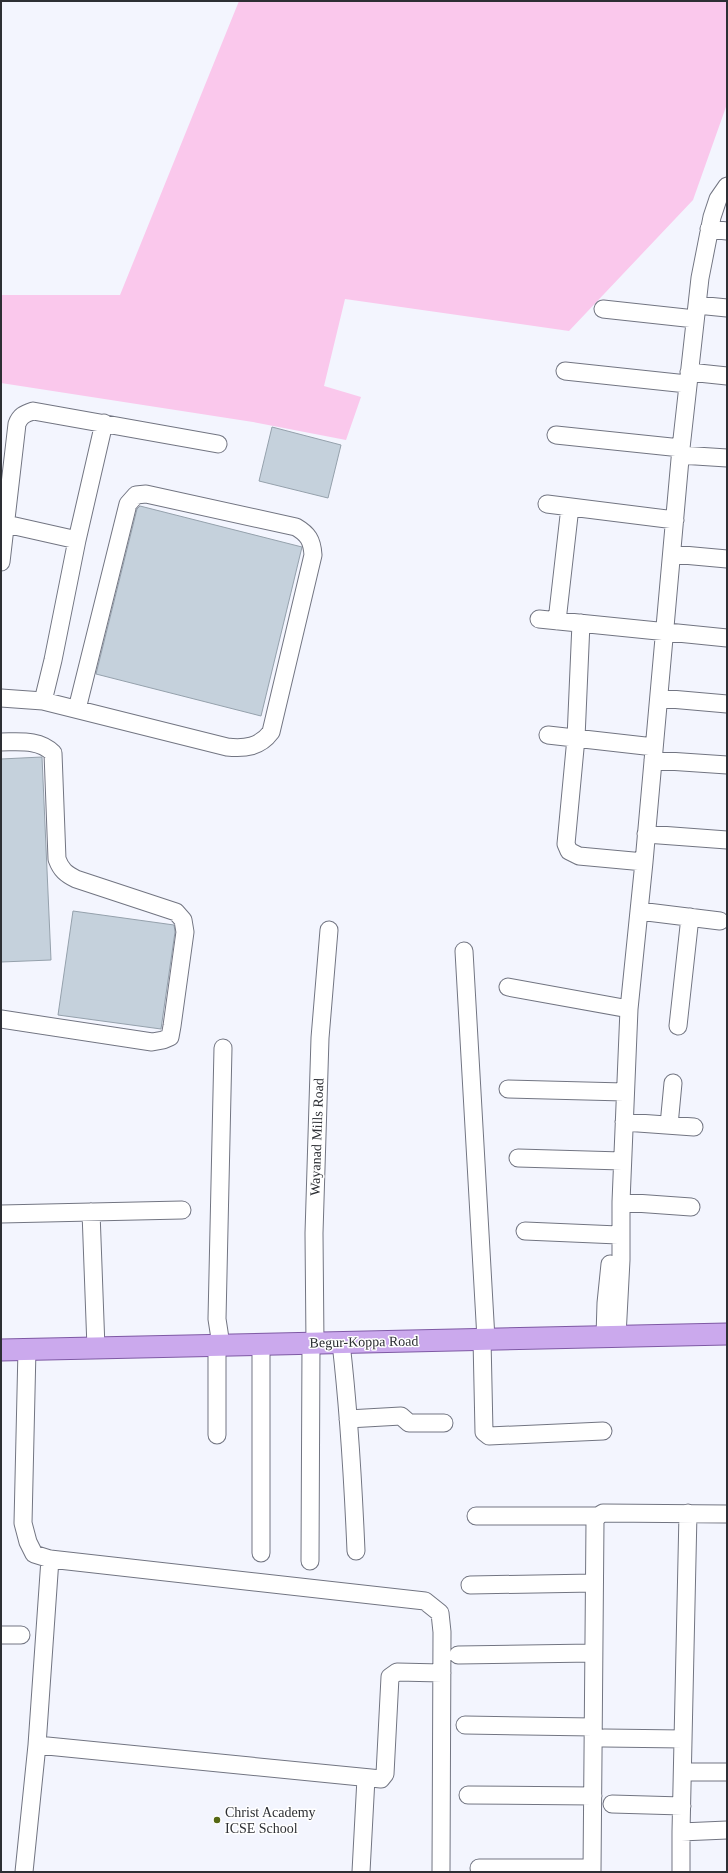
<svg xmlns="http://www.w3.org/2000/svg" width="728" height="1873" viewBox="0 0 728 1873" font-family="Georgia,serif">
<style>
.green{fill:#fac8ec}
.building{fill:#c5d1dc;stroke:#95a1ac}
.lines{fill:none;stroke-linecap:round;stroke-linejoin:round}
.minor-casing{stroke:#727582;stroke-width:19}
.major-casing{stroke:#7e59a4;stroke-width:23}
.minor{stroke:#fff;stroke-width:17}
.major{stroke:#cba9ed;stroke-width:21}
.poi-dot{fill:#556814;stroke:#fff;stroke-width:1.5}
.labels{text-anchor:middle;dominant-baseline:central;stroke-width:3;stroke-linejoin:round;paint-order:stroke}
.street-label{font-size:14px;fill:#2d2f34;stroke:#fff}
.poi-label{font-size:14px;fill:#2d2f34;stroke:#fff;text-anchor:start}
</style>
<rect width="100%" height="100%" fill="#f3f5fe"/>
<path class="green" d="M239,1H727V104L693,200L569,331L345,299L324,386L361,397L346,440L253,422L1,383V295H120Z"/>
<path class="building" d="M272,427L341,445L328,498L259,481Z
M140,506L302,547L261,716L96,674L137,509Z
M42,757L51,960L1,962V759Z
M73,911L174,925L175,932L161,1029L58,1015Z"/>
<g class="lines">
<defs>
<path id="minor" d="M709,229L727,231
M697,305L727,308
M603,309L695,319
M565,371L687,384
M689,372L727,376
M556,435L681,448
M680,455L727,458
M547,504L675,520
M77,540L104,423
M672,554L727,559
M1,562L17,424C20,416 24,414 33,411L218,444
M539,619L727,638
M557,621L570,507
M581,623L576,738L566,844L569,851L579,856L644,862
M1,698L43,701L53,660L77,540L6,524
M659,698L727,704
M43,701L227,747C245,749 260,747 271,732L313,555C312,540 308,534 296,527L146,494L136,495L128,504L77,709
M548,735L654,747
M1,742C19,742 39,739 53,753L57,859C61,870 66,874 76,879L176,912L183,920L185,932L172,1026L170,1037L163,1040L152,1042L1,1019
M653,760L727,765
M646,834L727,840
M639,911L720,921
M464,951L486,1339
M508,987L629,1009
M678,1026L690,917
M508,1089L624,1092
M624,1122L694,1127
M669,1125L673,1083
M518,1158L622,1161
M621,1202L691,1207
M91,1212L96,1348
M1,1214L182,1210
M525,1231L618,1235
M605,1336L606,1303L610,1264
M617,1336L621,1260V1202L629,1009L644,862L681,448L700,278L712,217L718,199L727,186
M482,1339L484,1432L489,1436L603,1431
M341,1343C349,1412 353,1481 356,1551
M315,1344L314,1233L320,1038L329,930
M221,1345L217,1319L223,1048
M261,1345V1553
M27,1349L23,1523L28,1542L34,1554L50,1559L425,1601L440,1613L442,1632L441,1872
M348,1419L401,1416L409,1423H444
M217,1435V1345
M688,1513L681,1832L727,1830
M476,1516H598
M50,1559L37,1745L381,1779L385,1774L390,1677L397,1672L442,1673
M310,1561L311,1344
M470,1585L594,1583
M1,1635H21
M458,1655L593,1653
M465,1725L593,1727
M604,1738L683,1739
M683,1772H727
M468,1795L593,1796
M612,1804L682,1806
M479,1868H592
M24,1872L37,1745
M361,1872L366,1778
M592,1872L595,1521L598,1516L603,1513L727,1514
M681,1872V1832"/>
<path id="major" d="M1,1350L727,1334"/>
</defs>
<use href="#minor" class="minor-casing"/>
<use href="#major" class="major-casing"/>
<use href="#minor" class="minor"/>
<use href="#major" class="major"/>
</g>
<circle class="poi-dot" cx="217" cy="1820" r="4"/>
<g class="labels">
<g class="street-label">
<text transform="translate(317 1137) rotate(-88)">Wayanad Mills Road</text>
<text transform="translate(364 1342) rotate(-1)">Begur-Koppa Road</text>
</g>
<g class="poi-label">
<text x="225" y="1812">Christ Academy<tspan x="225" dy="16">ICSE School</tspan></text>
</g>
</g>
<rect width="728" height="1873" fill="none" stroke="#2d2f34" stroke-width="4"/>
</svg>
